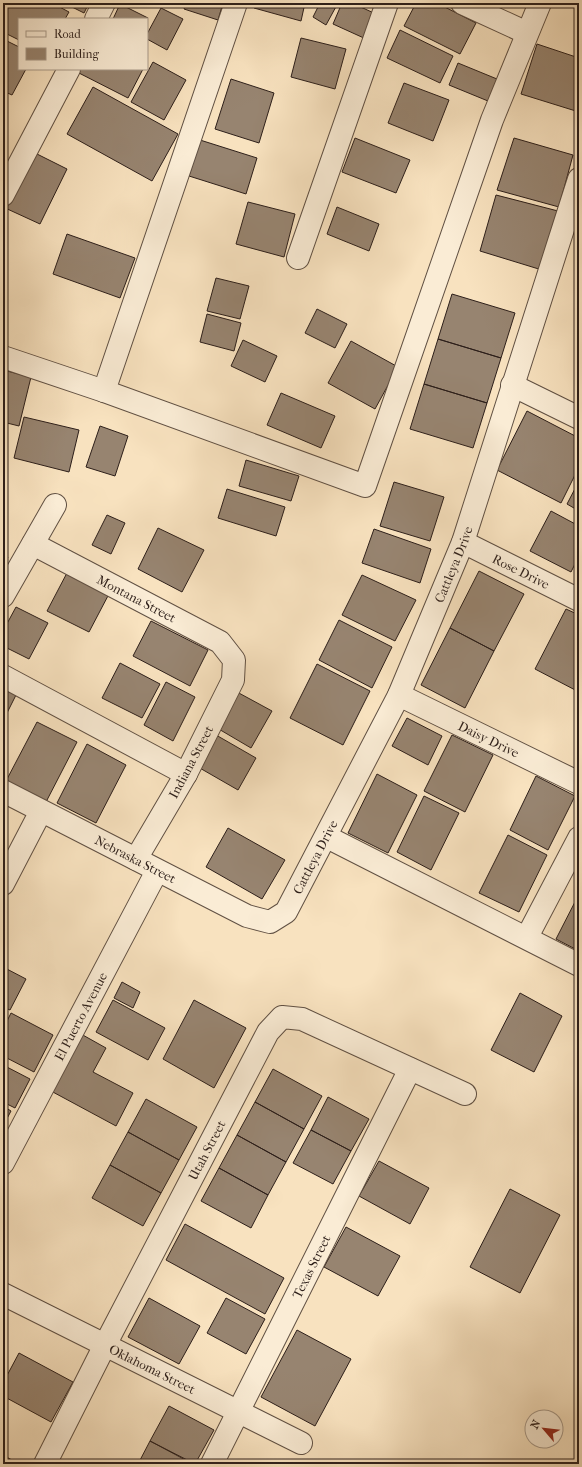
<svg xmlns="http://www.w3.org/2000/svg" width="582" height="1467" viewBox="0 0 582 1467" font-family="'IM FELL French Canon',serif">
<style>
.building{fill:#978470;stroke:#2d1f1a}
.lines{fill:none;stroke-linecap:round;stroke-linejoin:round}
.minor-casing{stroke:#605043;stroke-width:24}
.minor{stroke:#faecd5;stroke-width:22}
.labels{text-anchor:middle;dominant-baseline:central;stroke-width:4;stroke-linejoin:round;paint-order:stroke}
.street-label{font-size:13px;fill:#2d1f1a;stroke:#faecd5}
</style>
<rect width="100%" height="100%" fill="#f8e2bf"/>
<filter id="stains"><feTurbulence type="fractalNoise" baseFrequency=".005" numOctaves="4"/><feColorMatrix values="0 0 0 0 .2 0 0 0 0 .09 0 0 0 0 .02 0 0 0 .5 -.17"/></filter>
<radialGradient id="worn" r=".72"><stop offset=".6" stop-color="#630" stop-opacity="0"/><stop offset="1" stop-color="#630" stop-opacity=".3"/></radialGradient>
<path class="building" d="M10,3H52L69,12L65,19H19V40L3,32V17Z
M64,3H89L84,13Z
M186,3H223L218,20L184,9Z
M256,3H305L301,21L254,8Z
M320,3H338L326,25L313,17Z
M342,3H352L376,14L366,39L333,24Z
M416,3H437L476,23L460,54L404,26Z
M120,4L148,18L147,19H113Z
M161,8L183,19L167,50L147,39V34Z
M400,30L453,56L440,83L387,58Z
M301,38L346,49L335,89L291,77Z
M3,39L19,47V69H26L12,95L3,91Z
M537,44L579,58V112L521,94Z
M153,62L186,80L164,120L131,102Z
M458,63L497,79L488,101L449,85Z
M76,69H143L128,98L75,71Z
M231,79L274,93L259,143L215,129Z
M404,83L449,100L433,141L388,123Z
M93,87L178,134L152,181L67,134Z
M355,138L410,160L396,193L342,172Z
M514,138L573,155L559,207L497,190Z
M200,140L257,158L246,194L189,176Z
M31,151L67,169L40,224L3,207Z
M496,195L558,211L542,270L480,251Z
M248,202L295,214L284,257L236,244Z
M337,207L379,224L369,251L327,234Z
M67,234L135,258L120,298L53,274Z
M216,278L249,286L240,319L207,311Z
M452,294L515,313L501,358L438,339Z
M317,309L347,324L335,348L305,333Z
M207,314L241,323L234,351L200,342Z
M438,339L501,358L487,403L424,384Z
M243,340L277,356L265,382L231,366Z
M351,341L398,367L375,409L328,383Z
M3,370L31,377L19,426L3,422Z
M424,384L487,403L473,448L410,429Z
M281,393L335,416L321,448L267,425Z
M527,411L579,438V467L561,503L497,470Z
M24,417L79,430L69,472L14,458Z
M100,426L128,436L115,476L86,467Z
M246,460L299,476L291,501L239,486Z
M579,481V511L567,504Z
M394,482L444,497L430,541L380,526Z
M227,489L285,507L276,536L218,518Z
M551,511L579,526V556L571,572L530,551Z
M107,515L125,523L111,554L92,545Z
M158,528L204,550L182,592L138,569Z
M374,529L431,549L420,583L362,563Z
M3,554L8,557L3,565Z
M68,571L110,592L89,632L47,611Z
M479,571L524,594L494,651L450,628Z
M362,575L416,600L395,641L342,615Z
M16,607L48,623L29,659L3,646V631Z
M566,609L579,615V692L535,669Z
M339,620L392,647L372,688L319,660Z
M151,621L208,650L190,686L133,656Z
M450,628L494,651L465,708L421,685Z
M120,663L160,684L142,718L102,698Z
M317,664L370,691L343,745L290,718Z
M166,682L195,697L173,741L144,725Z
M3,688L16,695L3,721Z
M237,692L272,711L251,748L217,728Z
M407,718L442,736L428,765L392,746Z
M37,722L77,742L46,802L6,781Z
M216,735L256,758L238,790L198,767Z
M452,735L493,755L465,812L424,791Z
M87,744L126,765L96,823L57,803Z
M377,774L417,795L388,853L348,833Z
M536,776L575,796L548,850L510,830Z
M424,796L459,813L431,870L397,852Z
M228,828L285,860L262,899L206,867Z
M508,835L547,855L519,912L479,893Z
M578,896L579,897V951L556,939Z
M3,967L26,979L10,1010L3,1007Z
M122,982L140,992L133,1008L114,998Z
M520,993L562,1016L534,1072L491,1050Z
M113,1000L165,1028L148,1060L96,1032Z
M194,1000L246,1028L214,1088L163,1059Z
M11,1013L53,1035L34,1072L3,1056V1029Z
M81,1034L106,1048L93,1072L133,1093L116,1126L51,1091Z
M3,1065L30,1079L15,1108L3,1102Z
M273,1069L322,1096L304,1129L255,1102Z
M328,1097L369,1119L351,1151L311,1130Z
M146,1099L197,1127L179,1160L128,1132Z
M255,1102L304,1129L286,1162L237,1135Z
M3,1106L11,1111L3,1126Z
M311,1130L351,1151L333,1184L293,1163Z
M128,1132L179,1160L161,1193L110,1165Z
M237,1135L286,1162L268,1195L219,1168Z
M379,1161L429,1188L410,1224L359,1196Z
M110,1165L161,1193L143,1226L92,1198Z
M219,1168L268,1195L251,1228L201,1201Z
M510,1189L560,1215L520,1293L470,1267Z
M185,1224L284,1278L265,1314L166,1260Z
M346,1227L400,1256L378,1296L324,1267Z
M149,1298L200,1326L179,1364L128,1337Z
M226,1298L265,1319L246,1354L207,1333Z
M297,1330L351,1359L315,1426L261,1397Z
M19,1353L73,1382L51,1422L3,1396V1383Z
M169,1406L214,1430L195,1464L150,1441Z
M150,1441L193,1464H138Z
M3,1455L19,1464H3Z"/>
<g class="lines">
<defs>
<g id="minor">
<path d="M462,3L527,33"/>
<path d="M96,19L104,3"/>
<path d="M3,195L69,69"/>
<path d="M298,258L387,3"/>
<path d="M3,357L104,391L365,486L492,120L540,3"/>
<path d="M512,385L579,418"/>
<path d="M104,391L236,3"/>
<path id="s1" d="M463,542L579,600"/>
<path id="s2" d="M33,544L220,642L234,660L233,680L186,774L136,859"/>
<path d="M3,596L55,505"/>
<path d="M3,676L186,774"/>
<path id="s3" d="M399,695L579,783"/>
<path id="s4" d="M3,791L247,916L270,922L286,912L399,695L463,542L579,179"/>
<path d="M327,837L579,965"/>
<path d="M3,884L41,811"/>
<path d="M527,937L579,838"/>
<path id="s5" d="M3,1163L157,871"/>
<path id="s6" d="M3,1294L301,1443"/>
<path id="s7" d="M45,1464L105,1345L268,1032L282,1017L302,1019L465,1094"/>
<path id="s8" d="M212,1464L410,1069"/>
</g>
</defs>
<use href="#minor" class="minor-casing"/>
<use href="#minor" class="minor"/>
</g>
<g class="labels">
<g class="street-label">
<text stroke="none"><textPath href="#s4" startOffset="703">Cattleya Drive</textPath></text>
<text stroke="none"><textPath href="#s1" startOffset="65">Rose Drive</textPath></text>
<text stroke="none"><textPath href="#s2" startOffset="117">Montana Street</textPath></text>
<text stroke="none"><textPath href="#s3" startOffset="100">Daisy Drive</textPath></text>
<text transform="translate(191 762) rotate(-62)">Indiana Street</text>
<text stroke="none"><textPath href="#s4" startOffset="379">Cattleya Drive</textPath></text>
<text stroke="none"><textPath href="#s4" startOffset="149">Nebraska Street</textPath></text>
<text stroke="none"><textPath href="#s5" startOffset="166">El Puerto Avenue</textPath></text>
<text stroke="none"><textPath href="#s7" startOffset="353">Utah Street</textPath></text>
<text stroke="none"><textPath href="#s8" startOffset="221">Texas Street</textPath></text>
<text stroke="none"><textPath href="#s6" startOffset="167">Oklahoma Street</textPath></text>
</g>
</g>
<rect width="582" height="1467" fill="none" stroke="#f8e2bf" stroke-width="16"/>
<rect x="4" y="4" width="574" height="1459" fill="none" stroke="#2d1f1a" stroke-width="2"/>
<rect x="8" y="8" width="566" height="1451" fill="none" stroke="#2d1f1a"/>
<rect x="18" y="18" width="130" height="52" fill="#faecd5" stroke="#a89a8a"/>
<rect x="26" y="31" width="20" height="6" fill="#faecd5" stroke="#a89a8a"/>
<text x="54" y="38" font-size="12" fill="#2d1f1a">Road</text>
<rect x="26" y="48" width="20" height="12" fill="#978470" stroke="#a89a8a"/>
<text x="54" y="58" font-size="12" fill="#2d1f1a">Building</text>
<g transform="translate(544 1429) rotate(298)"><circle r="19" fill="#faecd5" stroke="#a89a8a"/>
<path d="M0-3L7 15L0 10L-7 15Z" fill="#8f2418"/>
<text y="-6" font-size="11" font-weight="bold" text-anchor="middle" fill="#2d1f1a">N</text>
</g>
<rect width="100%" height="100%" filter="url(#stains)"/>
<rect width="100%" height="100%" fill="url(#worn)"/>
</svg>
